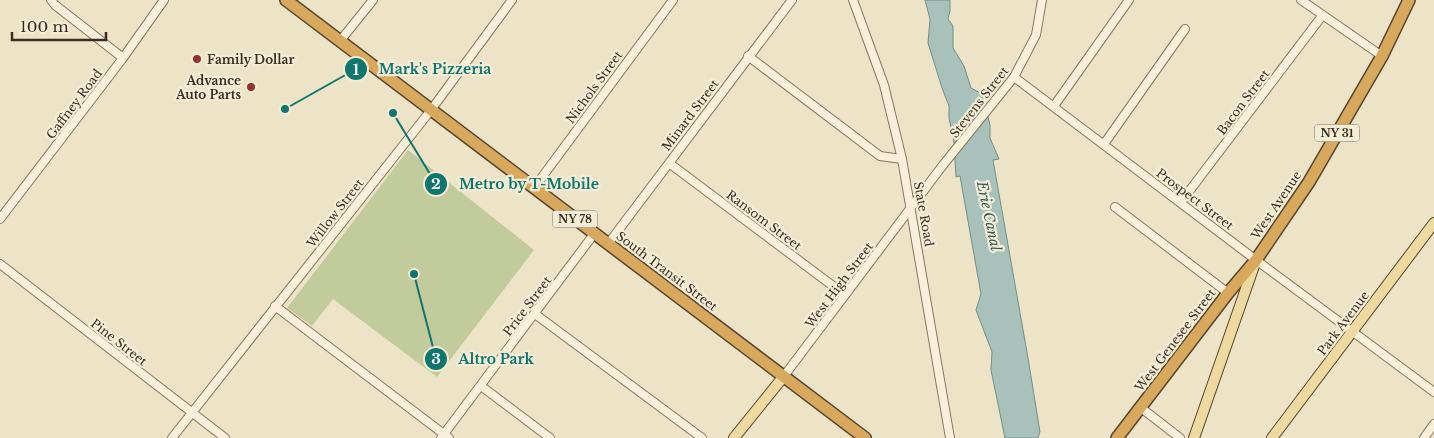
<svg xmlns="http://www.w3.org/2000/svg" width="1434" height="438" viewBox="0 0 1434 438" font-family="'Libre Baskerville',serif">
<style>
.green{fill:#c2cb9b}
.water{fill:#a8c1bb;stroke:#6f8f89}
.lines{fill:none;stroke-linecap:round;stroke-linejoin:round}
.minor-casing{stroke:#88765d;stroke-width:10}
.major-casing{stroke:#564431;stroke-width:12}
.highway-casing{stroke:#564431;stroke-width:14}
.minor{stroke:#f8f0da;stroke-width:8}
.major{stroke:#eedaa1;stroke-width:10}
.highway{stroke:#d8a85c;stroke-width:11}
.poi-dot{fill:#94342f;stroke:#f4edd6;stroke-width:2}
.labels{text-anchor:middle;dominant-baseline:central;stroke-width:4.5;stroke-linejoin:round;paint-order:stroke}
.shield{fill:#f4edd6;stroke:#716757;stroke-width:1}
.shield-label{font-size:11px;font-weight:bold;fill:#392d20}
.poi-label{font-size:12px;font-weight:bold;fill:#392d20;stroke:#f4edd6;text-anchor:start}
.street-label{font-size:12px;fill:#392d20;stroke:#f4edd6}
.water-label{font-size:14px;font-style:italic;fill:#305857;stroke:#f4edd6}
.leader{fill:none;stroke:#0f766e;stroke-width:2}
.callout-dot{fill:#0f766e;stroke:#f4edd6;stroke-width:2}
.mark-label{font-size:15px;text-anchor:middle;font-weight:bold;fill:#fff}
.callout-label{font-size:14px;text-anchor:middle;font-weight:bold;fill:#0f766e;stroke:#f4edd6;stroke-width:4.5;stroke-linejoin:round;paint-order:stroke}
</style>
<rect width="100%" height="100%" fill="#ede4c7"/>
<path class="green" d="M408,150L534,250L437,377L333,299L312,326L287,308Z"/>
<path class="water" d="M925,0H950V11L948,19L953,26V48L964,66L971,88L982,94L990,125V138L999,159L993,160L1028,358L1040,432L1038,438H1005L991,370L992,352L976,310L981,294L960,176L956,177L954,142L949,118V106L942,88L928,43L930,19Z"/>
<g class="lines">
<defs>
<path id="minor" d="M51,0L55,5L123,58
M853,0L884,85L902,159L950,438
M1301,0L1382,56
M340,41L373,0
M748,56L880,156L902,159
M1014,77L1256,260L1434,392
M1054,106L1129,0
M1104,144L1185,29
M669,163L845,295
M534,188L673,0
M1181,202L1322,16
M1115,207L1228,293
M0,219L123,58L164,0
M608,244L792,0
M0,264L225,438
M275,306L449,438
M535,314L702,438
M784,376L943,165L1014,77L1036,35L1042,0
M481,386L550,438
M1140,407L1180,438
M172,438L431,110L512,0
M441,438L594,234
M1424,438L1434,424"/>
<path id="major" d="M734,438L784,376
M1194,438L1255,263
M1272,438L1434,223"/>
<path id="highway" d="M286,0L865,438
M1117,438L1228,293L1256,260L1309,182L1382,56L1409,0"/>
</defs>
<use href="#minor" class="minor-casing"/>
<use href="#major" class="major-casing"/>
<use href="#highway" class="highway-casing"/>
<use href="#minor" class="minor"/>
<use href="#major" class="major"/>
<use href="#highway" class="highway"/>
</g>
<g class="poi-dot">
<circle cx="197" cy="59" r="5"/>
<circle cx="251" cy="87" r="5"/>
</g>
<g class="labels">
<g class="shield">
<rect x="1314.5" y="124.5" width="45" height="17" rx="4"/>
<rect x="552.5" y="210.5" width="45" height="17" rx="4"/>
</g>
<g class="shield-label">
<text x="1337" y="133">NY 31</text>
<text x="575" y="219">NY 78</text>
</g>
<g class="poi-label">
<text x="207" y="59">Family Dollar</text>
<text x="241" y="80" text-anchor="end">Advance<tspan x="241" dy="14">Auto Parts</tspan></text>
</g>
<g class="street-label">
<text transform="translate(594 87) rotate(-54)">Nichols Street</text>
<text transform="translate(979 102) rotate(-52)">Stevens Street</text>
<text transform="translate(1243 102) rotate(-53)">Bacon Street</text>
<text transform="translate(74 104) rotate(-53)">Gaffney Road</text>
<text transform="translate(690 115) rotate(-53)">Minard Street</text>
<text transform="translate(1195 199) rotate(37)">Prospect Street</text>
<text transform="translate(1276 205) rotate(-56)">West Avenue</text>
<text transform="translate(335 213) rotate(-52)">Willow Street</text>
<text transform="translate(924 214) rotate(80)">State Road</text>
<text transform="translate(764 220) rotate(37)">Ransom Street</text>
<text transform="translate(667 271) rotate(37)">South Transit Street</text>
<text transform="translate(839 285) rotate(-53)">West High Street</text>
<text transform="translate(527 306) rotate(-53)">Price Street</text>
<text transform="translate(1343 323) rotate(-53)">Park Avenue</text>
<text transform="translate(1175 340) rotate(-53)">West Genesee Street</text>
<text transform="translate(119 342) rotate(38)">Pine Street</text>
</g>
<g class="water-label">
<text transform="translate(989 216) rotate(78)">Erie Canal</text>
</g>
</g>
<path class="leader" d="M285 109L356 69M393 113L436 184M414 274L436 359"/>
<g class="callout-dot">
<circle cx="285" cy="109" r="5"/>
<circle cx="393" cy="113" r="5"/>
<circle cx="414" cy="274" r="5"/>
<circle cx="356" cy="69" r="12"/>
<circle cx="436" cy="184" r="12"/>
<circle cx="436" cy="359" r="12"/>
</g>
<g class="mark-label">
<text x="356" y="75">1</text>
<text x="436" y="189">2</text>
<text x="436" y="364">3</text>
</g>
<g class="callout-label">
<text x="435" y="74">Mark's Pizzeria</text>
<text x="529" y="189">Metro by T-Mobile</text>
<text x="496" y="364">Altro Park</text>
</g>
<path d="M12 32v8h94v-8" fill="none" stroke="#392d20" stroke-width="2.5"/>
<text x="20" y="32" font-size="15" fill="#392d20" stroke="#f4edd6" stroke-width="4" paint-order="stroke">100 m</text>
</svg>
